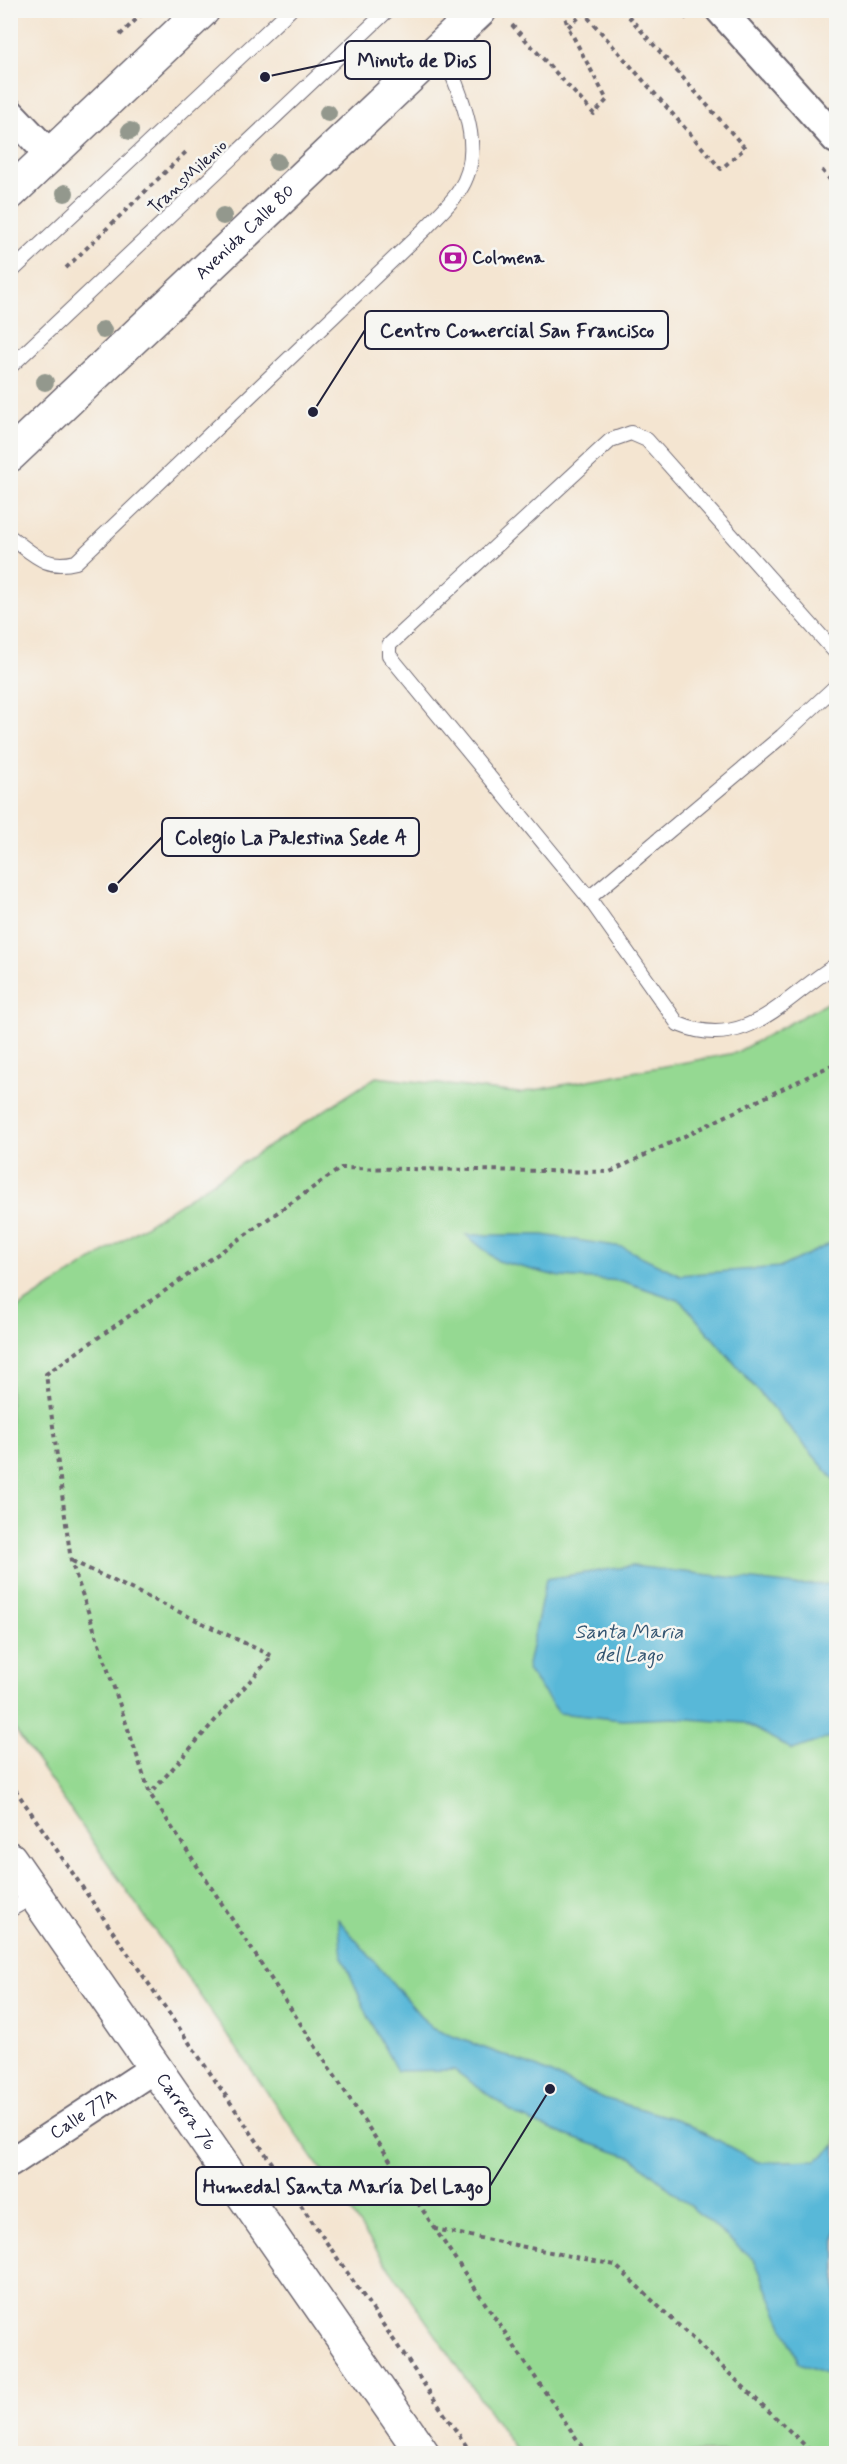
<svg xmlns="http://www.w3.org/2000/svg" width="847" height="2464" viewBox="0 0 847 2464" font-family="Mynerve,sans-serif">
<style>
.green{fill:#95d992;stroke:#5c7e66;stroke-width:1.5}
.water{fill:#59b8d8;stroke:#3e6d8a;stroke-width:1.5}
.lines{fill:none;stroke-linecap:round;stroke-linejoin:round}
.lane-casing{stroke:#6c6670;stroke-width:16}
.street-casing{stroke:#6c6670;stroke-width:32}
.secondary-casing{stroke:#6c6670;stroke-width:36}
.highway-casing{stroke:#6c6670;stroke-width:36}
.path{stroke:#6c6670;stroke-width:4;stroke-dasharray:4.5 4.5;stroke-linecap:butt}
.lane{stroke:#fff;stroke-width:14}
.street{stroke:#fff;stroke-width:28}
.secondary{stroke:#fff;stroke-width:33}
.highway{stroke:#fff;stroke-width:33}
.tree{fill:#93988d}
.labels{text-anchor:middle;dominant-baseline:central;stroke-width:5;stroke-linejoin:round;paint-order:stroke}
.street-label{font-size:18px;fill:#22223b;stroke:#f6f6f2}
.poi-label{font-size:18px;font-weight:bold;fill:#22223b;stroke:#f6f6f2;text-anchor:start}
.water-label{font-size:20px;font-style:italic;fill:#355672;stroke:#f6f6f2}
.leader{fill:none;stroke:#22223b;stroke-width:2}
.callout-dot{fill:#22223b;stroke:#f6f6f2;stroke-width:2}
.callout{fill:#f6f6f2;stroke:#22223b;stroke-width:2}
.callout-label{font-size:20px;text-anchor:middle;font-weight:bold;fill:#22223b}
</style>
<rect width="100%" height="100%" fill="#f6f6f2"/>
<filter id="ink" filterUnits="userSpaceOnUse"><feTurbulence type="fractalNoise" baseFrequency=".0167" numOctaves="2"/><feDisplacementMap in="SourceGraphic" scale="12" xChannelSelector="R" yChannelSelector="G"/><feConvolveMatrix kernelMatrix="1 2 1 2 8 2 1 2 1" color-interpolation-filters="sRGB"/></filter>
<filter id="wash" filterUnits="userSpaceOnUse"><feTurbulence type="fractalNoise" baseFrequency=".008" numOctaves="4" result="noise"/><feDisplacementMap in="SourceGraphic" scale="24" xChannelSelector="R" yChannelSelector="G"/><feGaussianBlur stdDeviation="1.35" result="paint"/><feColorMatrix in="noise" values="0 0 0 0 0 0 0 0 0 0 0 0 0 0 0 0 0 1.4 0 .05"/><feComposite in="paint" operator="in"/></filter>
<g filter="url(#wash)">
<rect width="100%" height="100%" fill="#f4e5d1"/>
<path class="green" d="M836,998V2453H518L11,1724L10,1313L376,1077L519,1093L735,1053Z"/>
<path class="water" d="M466,1235H543L622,1247L680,1275L781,1267L836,1241V1482L681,1301L622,1281L560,1277L498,1261Z
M632,1566L795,1585L836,1584V1739L833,1736L793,1750L745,1723L674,1718L622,1720L559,1713L527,1670L546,1579Z
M338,1919L431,2028L538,2068L603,2098L679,2120L758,2162L817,2160L836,2145V2377L799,2363L755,2261L633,2158L562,2134L518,2116L454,2070L397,2071L372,2025L342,1956Z"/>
</g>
<g filter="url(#ink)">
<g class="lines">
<defs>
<path id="lane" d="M10,273L290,10
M10,367L388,10
M10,537C34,554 45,570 76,562L425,229C436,217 450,205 459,191C489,147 457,91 442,47
M836,653L647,440L631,433L611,440L389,645V655L589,898L678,1024C747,1053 784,997 836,965
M589,898L782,736L836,686
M10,1910L36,1895"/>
<g id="street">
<path d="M720,10L836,139"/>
<path d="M10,113L50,155"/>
<path id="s1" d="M10,2163L156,2067"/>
</g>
<g id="secondary">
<path id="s2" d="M10,1859L423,2454"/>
</g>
<g id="highway">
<path d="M10,193L203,10"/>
<path id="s3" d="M10,455L480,10"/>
</g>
</defs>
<use href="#lane" class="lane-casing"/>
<use href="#street" class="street-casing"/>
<use href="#secondary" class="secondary-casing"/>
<use href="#highway" class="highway-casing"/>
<path class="path" d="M563,10L568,27L584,13L721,169L745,148L623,10
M679,10L687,19
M512,25L594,114L607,100L568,27
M120,35L146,10
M822,170L836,187
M66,268L186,152
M72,1561L272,1656L150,1794
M10,1782L472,2454
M435,2229L150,1794L71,1561L46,1374L341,1168L610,1172L836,1063
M587,2454L435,2229L615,2265L814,2454"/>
<use href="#lane" class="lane"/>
<use href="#street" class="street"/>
<use href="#secondary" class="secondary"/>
<use href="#highway" class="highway"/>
</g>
<g class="tree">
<circle cx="328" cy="113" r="9"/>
<circle cx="130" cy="131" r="9"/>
<circle cx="277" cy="162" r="9"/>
<circle cx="65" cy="193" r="9"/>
<circle cx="223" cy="216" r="9"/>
<circle cx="103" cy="330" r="9"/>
<circle cx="45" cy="382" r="9"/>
</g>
</g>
<defs>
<symbol id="bank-ring" viewBox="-11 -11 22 22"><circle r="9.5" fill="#f6f6f2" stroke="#b5179e" stroke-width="1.5"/><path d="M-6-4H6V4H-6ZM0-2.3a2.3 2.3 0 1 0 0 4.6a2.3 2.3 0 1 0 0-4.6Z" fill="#b5179e"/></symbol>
</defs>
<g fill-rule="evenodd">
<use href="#bank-ring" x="438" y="243" width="30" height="30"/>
</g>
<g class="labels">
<g class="street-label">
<text transform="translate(188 177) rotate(-43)">TransMilenio</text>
<text stroke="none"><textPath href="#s3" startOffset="324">Avenida Calle 80</textPath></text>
<text stroke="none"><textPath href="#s2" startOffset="308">Carrera 76</textPath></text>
<text stroke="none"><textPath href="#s1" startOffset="88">Calle 77A</textPath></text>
</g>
<g class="poi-label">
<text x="472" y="258">Colmena</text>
</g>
<g class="water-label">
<text x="629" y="1632">Santa Maria<tspan x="629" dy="23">del Lago</tspan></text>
</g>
</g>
<path class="leader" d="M265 77L345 60M313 412L365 330M113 888L162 837M550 2089L490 2186"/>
<g class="callout-dot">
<circle cx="265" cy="77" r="6"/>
<circle cx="313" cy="412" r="6"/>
<circle cx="113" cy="888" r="6"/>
<circle cx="550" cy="2089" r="6"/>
</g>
<g class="callout">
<rect x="345" y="41" width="145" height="38" rx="6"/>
<rect x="365" y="311" width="303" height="38" rx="6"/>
<rect x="162" y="818" width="257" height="38" rx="6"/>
<rect x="196" y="2167" width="294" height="38" rx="6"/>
</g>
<g class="callout-label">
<text x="417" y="67">Minuto de Dios</text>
<text x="517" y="337">Centro Comercial San Francisco</text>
<text x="291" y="844">Colegio La Palestina Sede A</text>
<text x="343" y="2193">Humedal Santa María Del Lago</text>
</g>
<rect width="847" height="2464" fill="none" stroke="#f6f6f2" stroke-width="36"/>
</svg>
